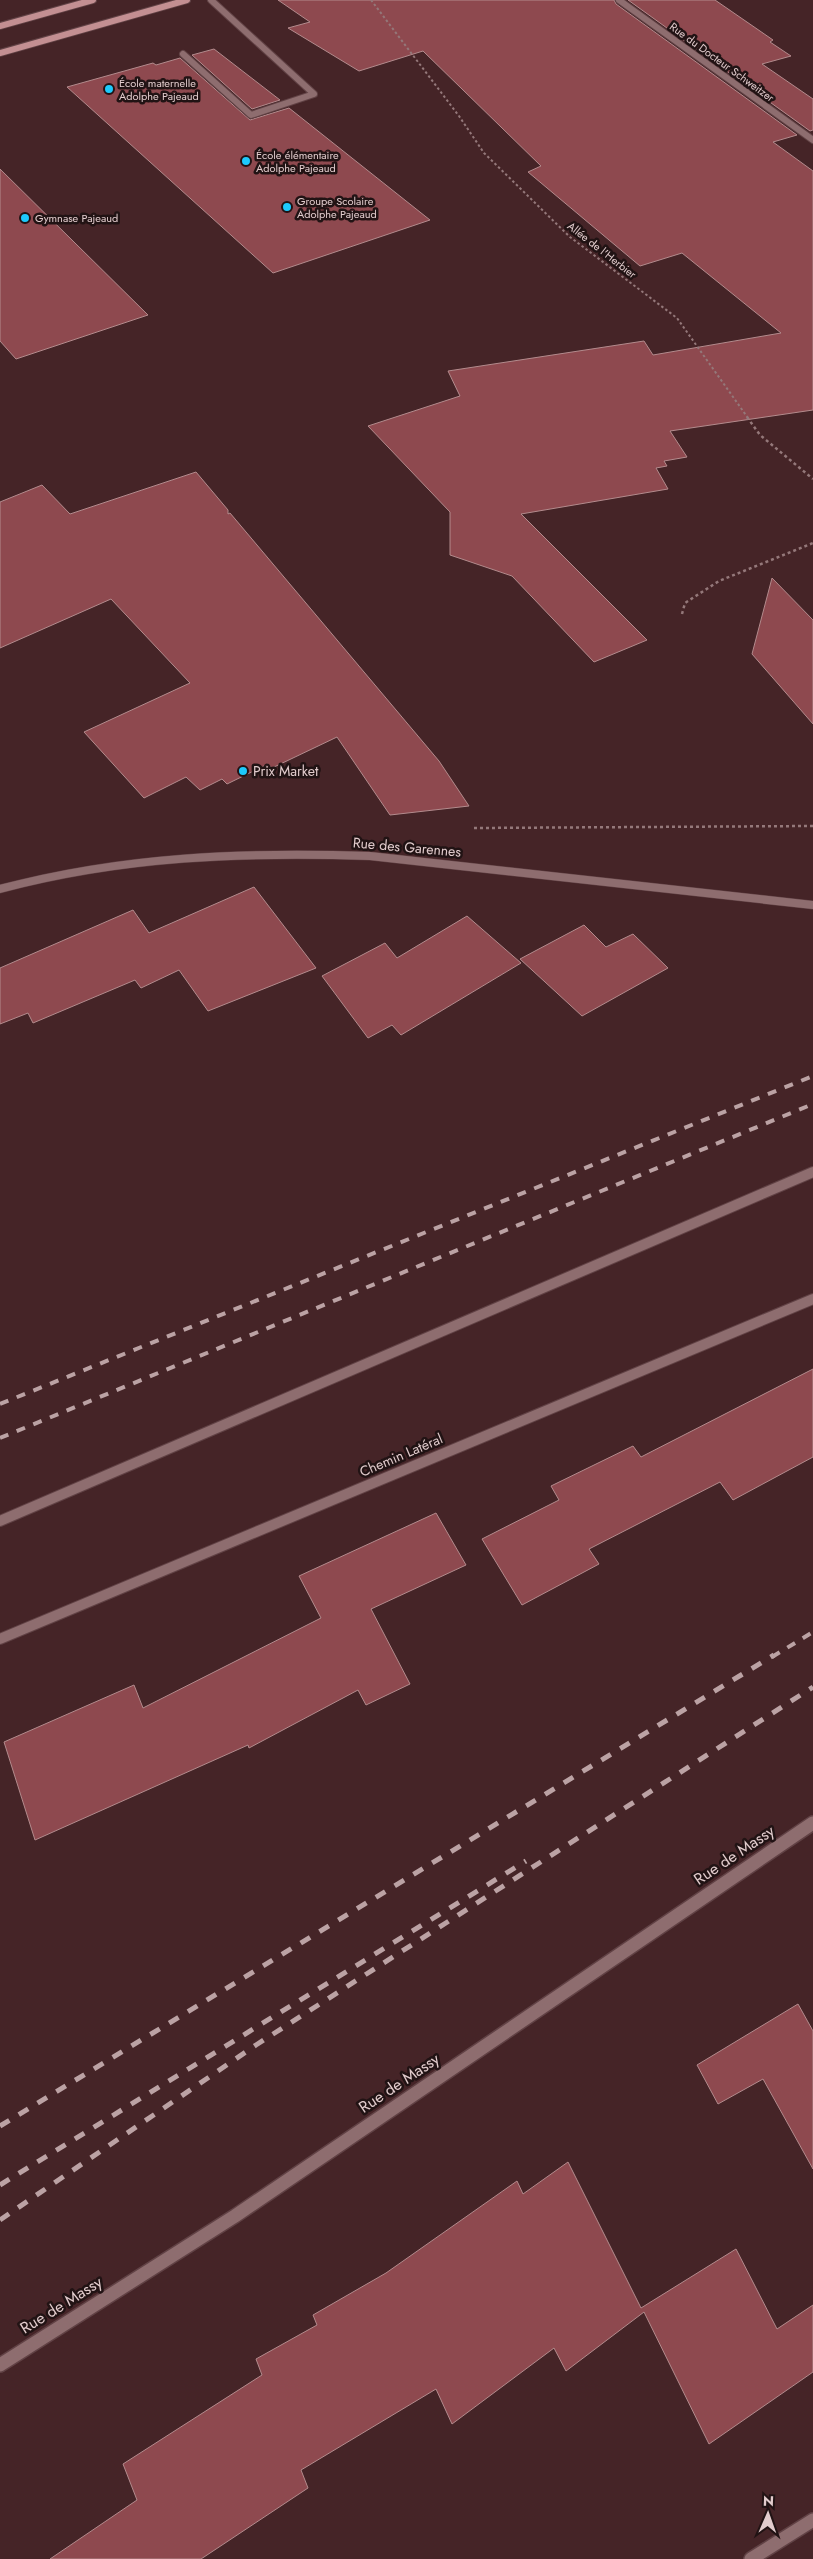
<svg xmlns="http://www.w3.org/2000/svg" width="813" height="2559" viewBox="0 0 813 2559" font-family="Jost,sans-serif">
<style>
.building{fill:#8e494f;stroke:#b38b8d}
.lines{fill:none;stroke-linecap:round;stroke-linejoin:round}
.service-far1-casing{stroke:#614245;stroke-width:8}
.service-casing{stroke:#614245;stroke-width:12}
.minor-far3-casing{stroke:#614245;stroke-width:8}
.minor-far2-casing{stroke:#614245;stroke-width:9}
.minor-far1-casing{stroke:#614245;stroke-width:12}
.minor-casing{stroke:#614245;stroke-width:16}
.secondary-casing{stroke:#614245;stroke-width:8}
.path-far1{stroke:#94787a;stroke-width:2;stroke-dasharray:2.5 2.5;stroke-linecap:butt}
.path{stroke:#94787a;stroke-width:2.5;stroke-dasharray:3 3;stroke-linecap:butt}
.service-far1{stroke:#8e6d6f;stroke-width:6}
.service{stroke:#8e6d6f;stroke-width:10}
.minor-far3{stroke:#8e6d6f;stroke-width:6}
.minor-far2{stroke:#8e6d6f;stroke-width:8}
.minor-far1{stroke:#8e6d6f;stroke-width:10}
.minor{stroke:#8e6d6f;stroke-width:13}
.secondary{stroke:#c38f92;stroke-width:6}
.rail-far1{stroke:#bba2a4;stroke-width:4;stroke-dasharray:9 9;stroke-linecap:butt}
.rail{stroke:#bba2a4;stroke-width:5;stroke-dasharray:11 11;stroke-linecap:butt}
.poi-dot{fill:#1dc9fc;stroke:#211314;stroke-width:2}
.labels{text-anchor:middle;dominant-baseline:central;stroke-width:5;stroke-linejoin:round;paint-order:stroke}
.far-street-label{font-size:11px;fill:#e2cccd;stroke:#211314}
.far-poi-label{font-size:11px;fill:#e2cccd;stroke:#211314;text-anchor:start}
.poi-label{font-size:14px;fill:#e2cccd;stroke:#211314;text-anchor:start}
.street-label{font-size:14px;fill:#e2cccd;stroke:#211314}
.near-street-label{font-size:16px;fill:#e2cccd;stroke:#211314}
</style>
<rect width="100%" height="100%" fill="#452427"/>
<path class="building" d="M278,0H614L616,4L797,135L773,142L813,171V410L670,431L687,457L664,461L667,466L656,468L668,489L521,514L647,640L594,662L512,576L450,555V512L368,426L460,396L448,371L644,341L653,355L781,333L682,253L640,266L528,172L541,166L423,51L359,71L288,28L310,22Z
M628,0H715L773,40L770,42L791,56L762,64L813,99V130L810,131Z
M214,49L280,100L252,109L192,55Z
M180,58L250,120L289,108L430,220L273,273L67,87L153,63L156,65Z
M0,169L148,315L16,359L0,341Z
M196,472L228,510V514L230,513L439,761L469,806L390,815L337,737L272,768L268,764L227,784L222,779L200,790L186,777L144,798L84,732L190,683L111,599L0,648V502L42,485L70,514Z
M772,578L813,620V724L752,654Z
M254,887L316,968L208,1011L179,970L141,988L135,980L33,1023L28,1013L0,1024V968L133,910L149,933Z
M467,916L521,963L401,1035L392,1025L368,1038L322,976L385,943L397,958Z
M584,925L606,947L633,934L668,968L582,1016L520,959Z
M813,1369V1457L733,1500L720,1482L589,1549L599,1564L522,1605L482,1539L559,1500L551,1486L633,1446L641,1457Z
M436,1513L466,1565L371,1609L410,1684L366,1705L358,1690L249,1748L248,1745L35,1840L4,1742L134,1685L143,1708L321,1618L299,1576Z
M798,2004L813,2031V2169L763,2079L718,2104L697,2065Z
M568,2162L641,2308L736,2249L777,2329L813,2305V2372L709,2444L644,2312L566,2371L554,2348L452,2424L436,2389L301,2470L308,2488L201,2559H50L137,2500L123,2464L262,2375L256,2359L317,2325L313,2315L386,2273L517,2181L523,2194Z"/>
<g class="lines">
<defs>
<path id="service-far1" d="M183,54L251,115L314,94L211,0"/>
<path id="service" d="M0,1521L813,1172"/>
<path id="minor-far3" d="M619,0L813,140"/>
<path id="minor-far2" d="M0,889C124,856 243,852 370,856L813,905"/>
<path id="minor-far1" d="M0,1639L813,1299"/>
<path id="minor" d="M0,2365L235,2216L813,1823
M751,2559L813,2520"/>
<path id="secondary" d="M0,26L93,0
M0,53L187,0"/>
</defs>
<use href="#service-far1" class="service-far1-casing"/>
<use href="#service" class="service-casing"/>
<use href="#minor-far3" class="minor-far3-casing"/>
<use href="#minor-far2" class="minor-far2-casing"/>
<use href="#minor-far1" class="minor-far1-casing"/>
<use href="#minor" class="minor-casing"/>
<use href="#secondary" class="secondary-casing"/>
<path class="path-far1" d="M371,0L459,116L484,153L570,237L677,318L748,418"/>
<path class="path" d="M747,417L760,435L813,479
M682,614L685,603L719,581L813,543
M474,828L813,826"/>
<use href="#service-far1" class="service-far1"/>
<use href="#service" class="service"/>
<use href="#minor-far3" class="minor-far3"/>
<use href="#minor-far2" class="minor-far2"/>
<use href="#minor-far1" class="minor-far1"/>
<use href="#minor" class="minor"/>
<use href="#secondary" class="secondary"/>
<path class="rail-far1" d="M0,1404L813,1076
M0,1438L813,1104
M772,1657L813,1632"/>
<path class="rail" d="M0,2126L774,1655
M0,2185L526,1861
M0,2220L256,2045L813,1687"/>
</g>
<g class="poi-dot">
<circle cx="109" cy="89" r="5"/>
<circle cx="246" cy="161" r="5"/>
<circle cx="287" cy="207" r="5"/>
<circle cx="25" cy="218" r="5"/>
<circle cx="243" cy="771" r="5"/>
</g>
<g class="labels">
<g class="far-street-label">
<text transform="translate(722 62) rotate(36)">Rue du Docteur Schweitzer</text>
<text transform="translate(602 250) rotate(38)">Allée de l'Herbier</text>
</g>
<g class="far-poi-label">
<text x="119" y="83">École maternelle<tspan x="119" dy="13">Adolphe Pajeaud</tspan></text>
<text x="256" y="155">École élémentaire<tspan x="256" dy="13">Adolphe Pajeaud</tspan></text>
<text x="297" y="201">Groupe Scolaire<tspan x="297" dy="13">Adolphe Pajeaud</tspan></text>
<text x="35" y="218">Gymnase Pajeaud</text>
</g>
<g class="poi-label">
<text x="253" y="771">Prix Market</text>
</g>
<g class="street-label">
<text transform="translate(407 847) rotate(5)">Rue des Garennes</text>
<text transform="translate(401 1455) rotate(-23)">Chemin Latéral</text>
</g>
<g class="near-street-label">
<text transform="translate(734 1855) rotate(-34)">Rue de Massy</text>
<text transform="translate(399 2083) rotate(-34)">Rue de Massy</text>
<text transform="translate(61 2305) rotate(-32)">Rue de Massy</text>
</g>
</g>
<g transform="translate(768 2514) rotate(2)" stroke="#211314" stroke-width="4" paint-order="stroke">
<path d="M0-4L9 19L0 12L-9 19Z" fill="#e2cccd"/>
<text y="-8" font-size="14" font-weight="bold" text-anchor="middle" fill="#e2cccd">N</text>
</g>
</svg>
